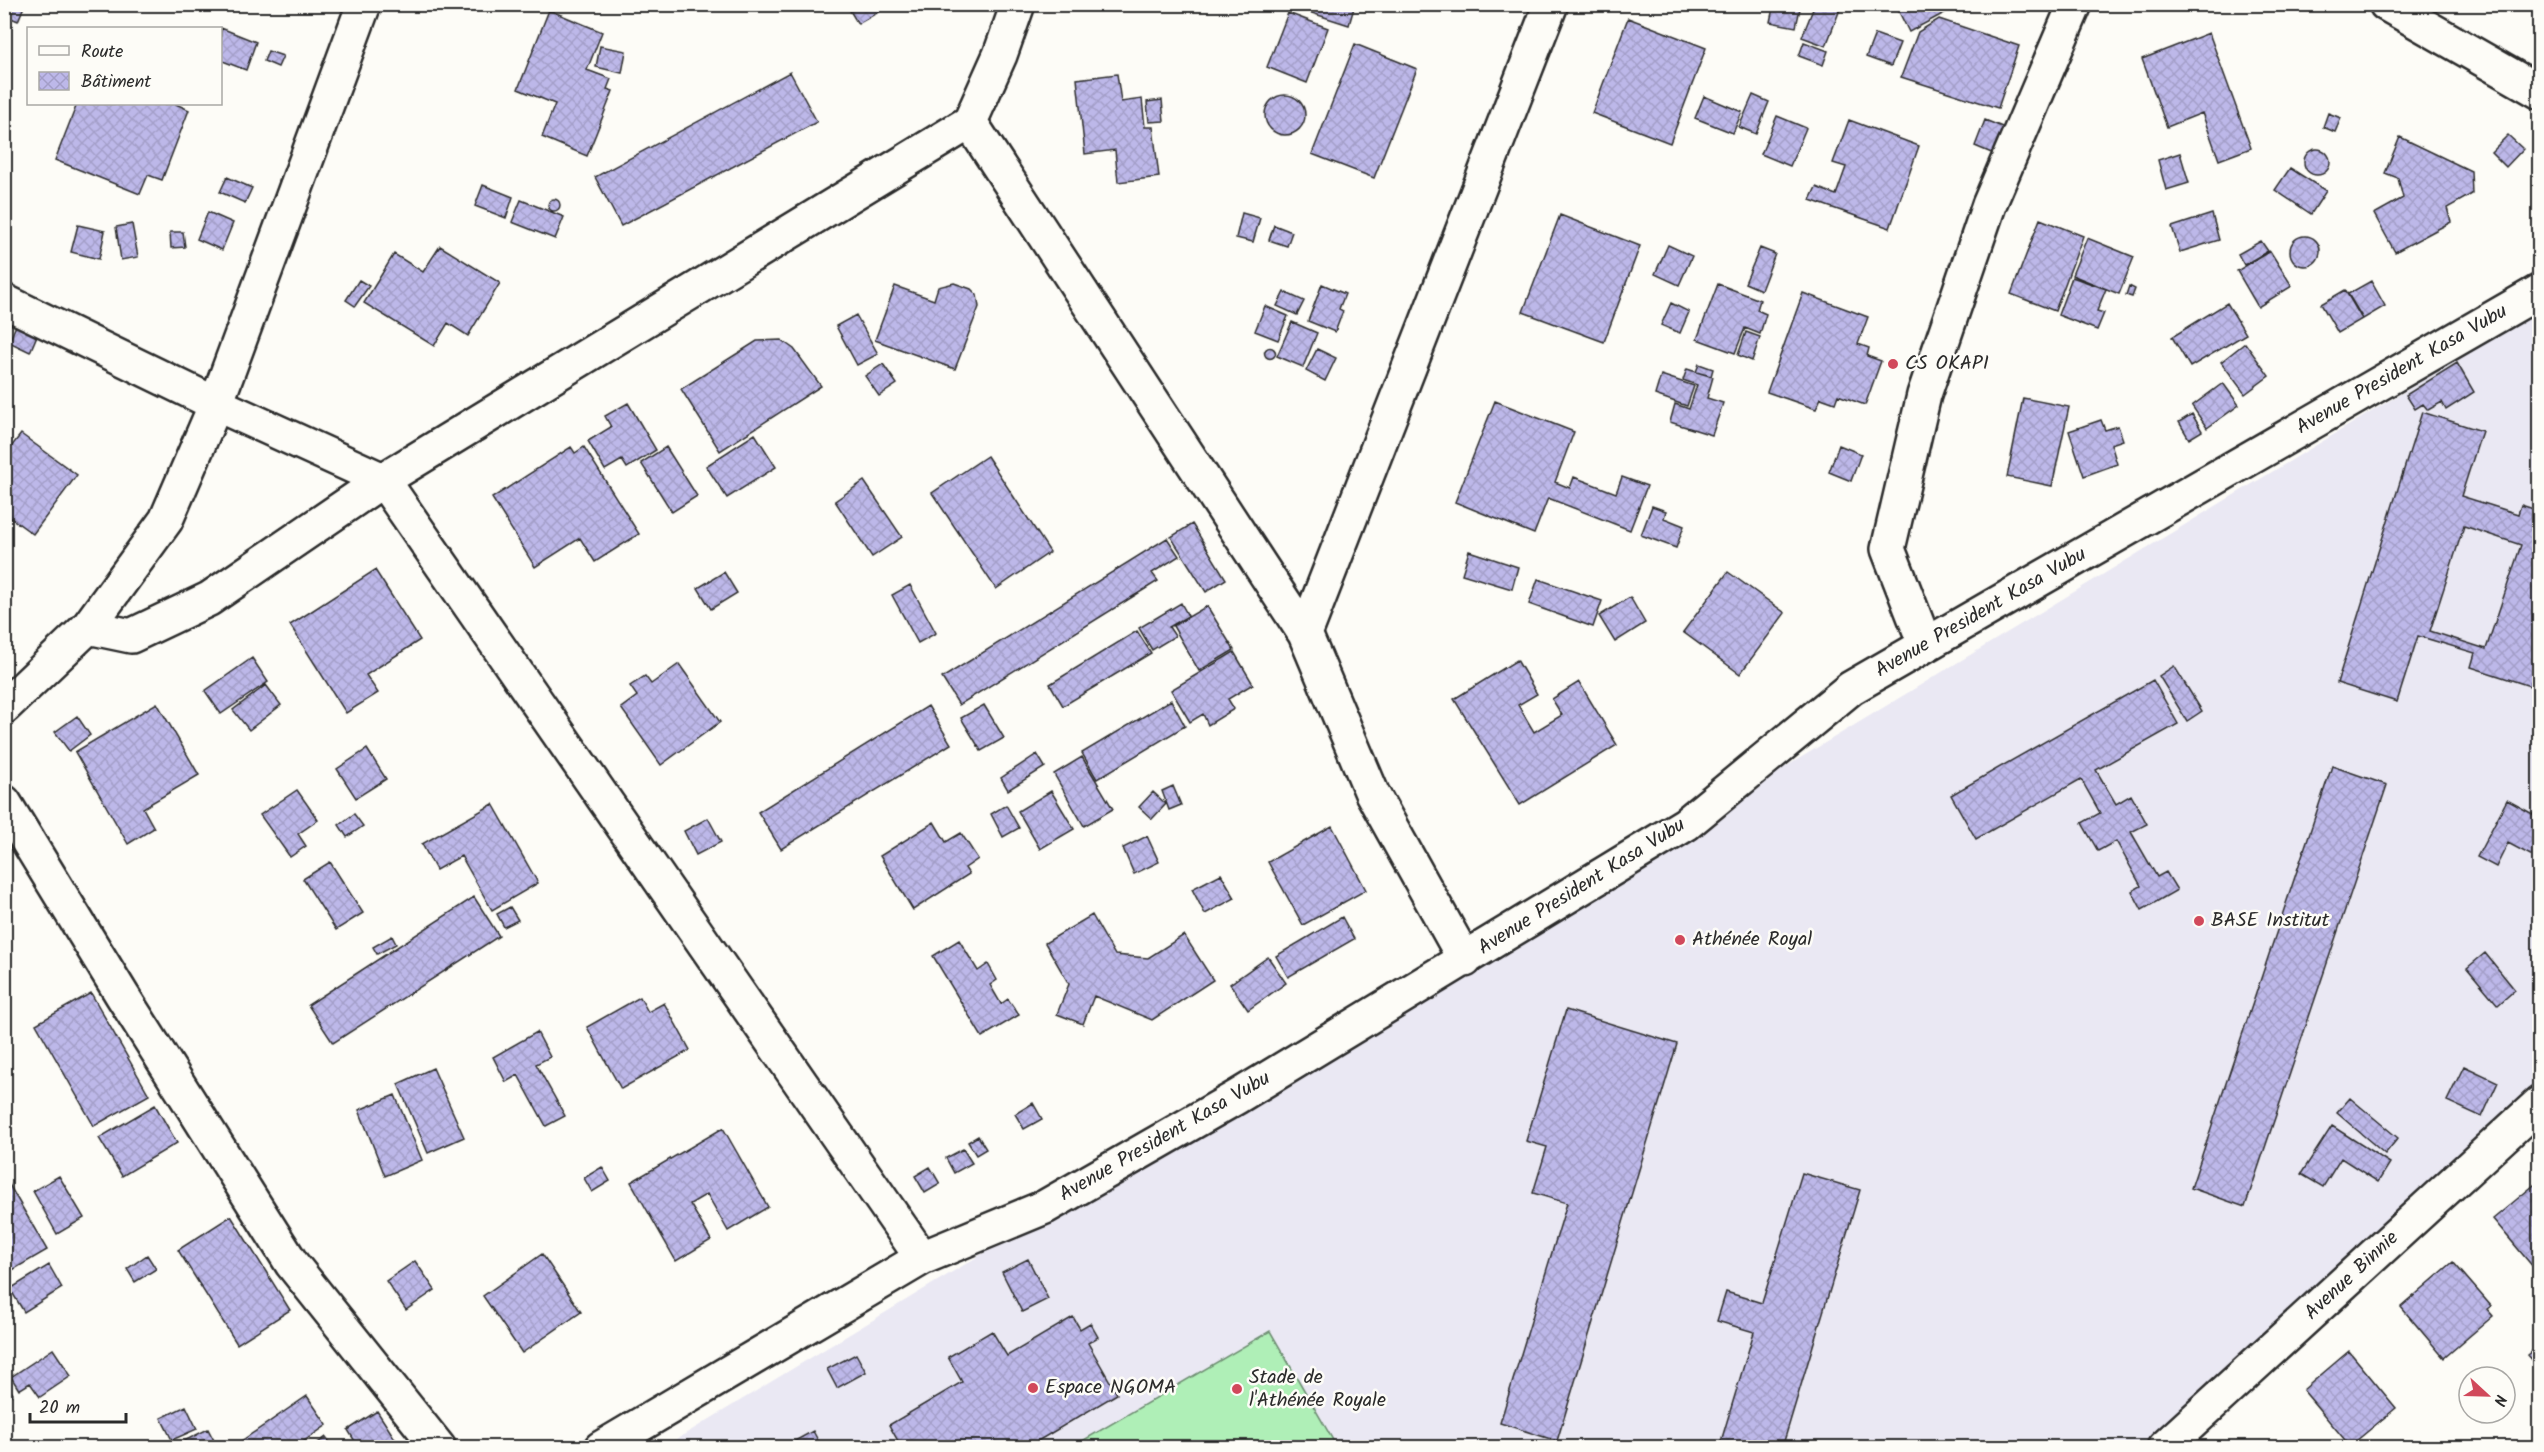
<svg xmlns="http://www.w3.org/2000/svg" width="2544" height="1452" viewBox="0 0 2544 1452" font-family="Kalam,sans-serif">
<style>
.built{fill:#eae8f3}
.garden{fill:#afefb7;stroke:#6d8d71;stroke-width:1.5}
.building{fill:url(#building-cross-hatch);stroke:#2b2b2b;stroke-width:1.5;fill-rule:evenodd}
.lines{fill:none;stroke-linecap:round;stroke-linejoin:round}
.minor-casing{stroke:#2b2b2b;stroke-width:38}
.secondary-casing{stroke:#2b2b2b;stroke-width:38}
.minor{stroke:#fdfcf7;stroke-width:33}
.secondary{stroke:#fdfcf7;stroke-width:33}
.poi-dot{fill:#d1495b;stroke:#fdfcf7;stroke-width:2}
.labels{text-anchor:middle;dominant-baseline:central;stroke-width:5;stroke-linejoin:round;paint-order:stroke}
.poi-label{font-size:20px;fill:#2b2b2b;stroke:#fdfcf7;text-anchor:start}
.street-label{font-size:20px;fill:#2b2b2b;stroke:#fdfcf7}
</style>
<defs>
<pattern id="building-cross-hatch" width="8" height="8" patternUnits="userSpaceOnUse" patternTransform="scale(1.5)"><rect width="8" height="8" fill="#bdb8e9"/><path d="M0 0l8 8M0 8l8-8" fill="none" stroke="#a39ec8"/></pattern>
</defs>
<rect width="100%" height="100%" fill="#fdfcf7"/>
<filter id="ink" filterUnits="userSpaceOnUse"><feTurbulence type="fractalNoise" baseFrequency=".0167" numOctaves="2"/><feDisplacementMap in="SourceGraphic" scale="12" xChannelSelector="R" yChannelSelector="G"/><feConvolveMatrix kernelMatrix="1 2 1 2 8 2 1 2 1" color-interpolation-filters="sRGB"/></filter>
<g filter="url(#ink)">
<path class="built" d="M2539,310V1115L2164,1447L662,1448Z"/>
<path class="garden" d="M1270,1331L1337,1447H1072Z"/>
<path class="building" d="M4,4H25L18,21L4,15Z
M846,4H892L858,24Z
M1293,4H1355L1349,25L1293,7Z
M1761,4H1801L1796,27L1770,22L1773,8Z
M1815,4H1842L1826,46L1802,37Z
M1895,4H1961L1909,32Z
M549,10L602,32L587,70L611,79L607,89L613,91L587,156L542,137L555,104L518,89Z
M1288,13L1328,28L1307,83L1267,67Z
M1628,18L1706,48L1670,143L1592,113Z
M1939,19L2019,46L1998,108L1901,77L1918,32Z
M221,28L256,42L246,70L220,60Z
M2209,33L2251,148L2219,160L2202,113L2167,127L2142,59Z
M1875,34L1900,43L1891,66L1866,57Z
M1804,42L1828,51L1823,65L1799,56Z
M1355,44L1417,69L1374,178L1312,154Z
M600,46L626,51L622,73L596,67Z
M268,51L283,56L278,67L264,61Z
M790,72L817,122L621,226L595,177Z
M1117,74L1121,102L1142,99L1145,127H1153L1159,177L1118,182L1115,150L1085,154L1077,79Z
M1265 115a20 20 0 1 1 40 0a20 20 0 1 1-40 0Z
M1753,95L1769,102L1756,134L1739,127Z
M1704,96L1742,112L1733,133L1695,118Z
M1162,100L1164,121L1149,122L1147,102Z
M77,104H176L189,110L162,180L148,175L140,194L55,160Z
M2328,113L2341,118L2335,132L2323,127Z
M1777,116L1806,128L1790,166L1761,154Z
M1849,120L1919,146L1890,228L1810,200L1816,187L1836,195L1846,167L1833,163Z
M1985,120L2012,131L2001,157L1975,146Z
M2508,135L2523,149L2506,167L2491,152Z
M2400,137L2471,171L2472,194L2447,208L2451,222L2395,252L2374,214L2403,198L2398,178L2385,173Z
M2304 162a13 13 0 1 1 26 0a13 13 0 1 1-26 0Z
M2180,153L2189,183L2166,190L2158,160Z
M2290,168L2326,191L2311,214L2275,190Z
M227,177L252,188L245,203L220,192Z
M483,185L513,197L506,218L475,206Z
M548 205a6 6 0 1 1 12 0a6 6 0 1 1-12 0Z
M521,200L564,217L555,239L512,222Z
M208,212L233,223L222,250L197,239Z
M1242,213L1260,218L1253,242L1236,238Z
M2212,214L2219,240L2180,252L2172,227Z
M1560,215L1640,246L1604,342L1523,312Z
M2040,219L2083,236L2055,311L2011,294Z
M132,224L138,257L121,260L116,227Z
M78,225L105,231L99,259L71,252Z
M1274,225L1292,232L1287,246L1269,240Z
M170,232H183L185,247L171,248Z
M2290 251a15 15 0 1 1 30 0a15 15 0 1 1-30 0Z
M2087,238L2134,257L2119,294L2072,275Z
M2261,241L2268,251L2244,265L2238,254Z
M1668,245L1692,256L1679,285L1655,274Z
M440,246L500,283L468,336L448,323L434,346L364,303L394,254L423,272Z
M1760,248L1775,254L1761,290L1745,283Z
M2270,251L2292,286L2258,307L2237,271Z
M2072,277L2106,289L2097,311L2104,313L2097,330L2058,315Z
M359,280L369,286L355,306L346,300Z
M2371,281L2385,306L2363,319L2348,294Z
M954,283L971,289L977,295L979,307L955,369L875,340L895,286L934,300L938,287Z
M1322,284L1345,294L1339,309L1343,311L1335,332L1308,321Z
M1718,284L1760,300L1757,310L1766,314L1760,334L1745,328L1735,353L1697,339Z
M2129,286L2135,289L2132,297L2126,295Z
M2345,290L2362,319L2338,333L2321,304Z
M1284,292L1304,301L1297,315L1277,306Z
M1803,293L1868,317L1858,344L1869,348L1867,356L1881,361L1865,405L1838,395L1835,403L1821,398L1816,409L1767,392Z
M1671,303L1689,312L1680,333L1661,325Z
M2227,303L2246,334L2190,367L2172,337Z
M1265,306L1288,316L1278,340L1255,331Z
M856,315L878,354L857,365L836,326Z
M1292,322L1317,333L1303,367L1277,356Z
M17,323L38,333L30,352L9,342Z
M1746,332L1760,337L1752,361L1738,355Z
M781,340L794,349L821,386L720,451L681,389L757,341Z
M2245,343L2269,376L2245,394L2221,362Z
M1264.5 353a5.5 5.5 0 1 1 11 0a5.5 5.5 0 1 1-11 0Z
M1317,349L1336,358L1325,381L1306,371Z
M2457,363L2474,392L2446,410L2442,402L2428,410L2423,404L2415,409L2406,395Z
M883,364L897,384L879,396L865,376Z
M1699,364L1713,369L1711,376L1696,372Z
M1687,369L1713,377L1707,398L1723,403L1712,435L1670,422L1675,404L1689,409L1697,385L1683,380Z
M1661,375L1694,386L1687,406L1655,395Z
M2223,383L2239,405L2207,428L2192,406Z
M2023,398L2069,407L2052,486L2007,477Z
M1495,401L1574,432L1555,482L1570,488L1574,477L1616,493L1622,477L1647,486L1630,530L1548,498L1534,534L1455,502Z
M628,403L656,450L627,468L622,460L605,470L588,441L611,427L605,416Z
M2422,412L2482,431L2461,496L2518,514L2521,505L2540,511V655L2530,686L2471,667L2475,653L2418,636L2397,702L2337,683ZM2464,526L2521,545L2486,649L2430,631Z
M2192,414L2202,431L2189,439L2179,422Z
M2101,420L2105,430L2118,426L2123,440L2111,444L2117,464L2084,476L2069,431Z
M21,434L77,475L33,534L4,513V456Z
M755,434L776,467L727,498L706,466Z
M1839,445L1861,454L1851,481L1829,472Z
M571,447L575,453L584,447L639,534L595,562L580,538L535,567L492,498Z
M666,447L697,496L672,512L641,463Z
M987,456L1050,552L996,589L932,493Z
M864,481L902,537L872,557L835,501Z
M1652,506L1666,511L1664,518L1684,526L1676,548L1641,535Z
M1192,524L1226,579L1206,592L1171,537Z
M1167,538L1179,556L1152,573L1158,581L959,705L942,678Z
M1469,551L1518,567L1512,589L1462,574Z
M375,570L420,640L366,675L378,693L346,713L290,625Z
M724,572L737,593L711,609L698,588Z
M1728,572L1785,613L1740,674L1683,632Z
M1538,579L1602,601L1593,627L1529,604Z
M910,585L936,633L918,643L892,595Z
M1630,597L1645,623L1615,642L1599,616Z
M1181,603L1188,616L1169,627L1175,636L1152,650L1139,628Z
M1207,606L1234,650L1199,671L1173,626Z
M1137,631L1151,653L1063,706L1050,684Z
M1234,652L1253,684L1228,699L1234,709L1208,725L1203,714L1190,722L1171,690Z
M252,658L268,682L221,714L205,691Z
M1517,660L1537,694L1518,705L1534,732L1562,715L1552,699L1579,682L1617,745L1520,805L1454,699Z
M679,664L720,722L661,765L621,708L637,696L630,686L645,676L651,684Z
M2174,666L2202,711L2187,721L2159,676Z
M2153,680L2178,724L2096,770L2116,804L2131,795L2147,824L2131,832L2157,877L2166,872L2177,890L2142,910L2132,891L2141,886L2116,841L2098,851L2082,823L2100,813L2081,779L1976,839L1951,795Z
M266,685L281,705L249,730L233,710Z
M1171,700L1185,726L1097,779L1082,753Z
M157,703L199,775L143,808L154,828L128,844L75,752Z
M984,705L1004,738L981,751L961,718Z
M928,706L951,744L781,849L758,812Z
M77,716L90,735L69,751L55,732Z
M367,749L386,779L356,798L337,769Z
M1037,754L1045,767L1008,790L1001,778Z
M1082,757L1113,809L1084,826L1054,774Z
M2332,766L2387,785L2245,1207L2191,1188Z
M1173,786L1181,805L1169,810L1162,791Z
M297,790L318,820L298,834L306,846L290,857L260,815Z
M1051,791L1074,829L1040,849L1018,811Z
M1153,792L1166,804L1152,819L1139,807Z
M2507,800L2540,818V860L2508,843L2496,867L2477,857Z
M493,804L538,883L492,910L461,856L436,870L422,844Z
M1006,805L1019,828L1003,837L991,814Z
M354,814L363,826L347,837L339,825Z
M708,818L721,842L696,855L684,831Z
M934,822L946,842L961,833L978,859L965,868L969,874L913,910L880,856Z
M1332,826L1366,890L1303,925L1268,862Z
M1147,836L1159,862L1134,874L1123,848Z
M330,862L363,913L336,930L303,879Z
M1221,874L1235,898L1205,914L1192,889Z
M474,897L499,936L333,1043L308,1005Z
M510,907L518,920L504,927L497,914Z
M1092,915L1115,955L1148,958L1184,935L1213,980L1152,1020L1094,996L1083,1024L1057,1014L1069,984L1045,943Z
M1342,917L1354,939L1288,977L1276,956Z
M392,936L396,944L377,954L373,947Z
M959,940L978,971L988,964L997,980L990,985L1001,1004L1008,999L1019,1015L982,1037L933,956Z
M2485,953L2515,990L2498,1005L2467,968Z
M1268,957L1286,983L1248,1010L1230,984Z
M91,993L149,1095L94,1126L36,1024Z
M640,997L648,1012L664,1003L690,1050L621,1089L587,1027Z
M1566,1010L1677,1044L1557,1441L1500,1423L1567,1203L1533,1193L1547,1147L1526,1141Z
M537,1032L550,1057L536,1064L565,1116L546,1126L518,1075L506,1082L493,1057Z
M2464,1066L2498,1082L2482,1117L2447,1101Z
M433,1068L464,1137L428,1153L398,1084Z
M395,1095L422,1160L385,1176L359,1110Z
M2350,1098L2398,1138L2385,1154L2337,1113Z
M1033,1103L1042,1119L1024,1129L1015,1114Z
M155,1105L177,1143L122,1176L99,1138Z
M2332,1126L2390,1163L2378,1182L2341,1158L2323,1187L2301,1174Z
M723,1128L768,1207L728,1231L707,1194L690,1204L711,1240L676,1261L631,1182Z
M978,1136L986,1149L976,1155L968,1142Z
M963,1149L972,1163L954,1173L946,1158Z
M602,1167L610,1181L592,1192L584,1178Z
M930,1167L940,1184L925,1193L915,1176Z
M1802,1173L1860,1190L1782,1448H1719L1754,1332L1717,1321L1726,1292L1762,1303Z
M4,1176L47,1250L4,1275Z
M59,1176L84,1218L57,1234L33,1191Z
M2540,1180V1274H2539L2493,1219Z
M231,1216L290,1310L237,1344L178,1250Z
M542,1254L581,1312L522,1353L483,1296Z
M147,1255L156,1269L135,1282L127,1269Z
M1028,1259L1048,1299L1022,1312L1002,1272Z
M415,1261L435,1290L406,1310L386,1281Z
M2453,1262L2491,1306L2487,1309L2493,1316L2444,1358L2401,1307Z
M49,1265L62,1288L24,1312L10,1289Z
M1073,1317L1080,1329L1090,1323L1098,1337L1088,1343L1117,1394L1026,1448H902L889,1425L962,1382L948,1357L992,1331L1007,1356Z
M2540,1344V1370L2527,1355Z
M53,1349L71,1376L40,1397L30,1383L19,1390L11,1377Z
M2349,1351L2396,1408L2350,1446L2303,1390Z
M856,1354L866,1372L837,1388L827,1369Z
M4,1380L13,1394L4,1400Z
M307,1396L327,1425L294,1448H231Z
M186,1406L197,1429L172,1440L161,1418Z
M377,1411L401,1448H359L348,1430Z
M208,1429L218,1448H182L180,1443Z
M813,1431L822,1448H784V1447Z
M326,1437L334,1448H311Z"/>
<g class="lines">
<defs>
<path id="minor" d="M2386,4L2540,92
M970,122L1305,634L1372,793L1465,960
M4,301L216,404L383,480L922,1258
M88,627L131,636L209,599L383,480L970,122L1000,55L1018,4
M1305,634L1551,4
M1925,644L1888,549L1924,395L1989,205L2075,4
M4,802L122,995L292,1264L439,1448
M601,1448L922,1258L1045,1207L1237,1097L1686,824L1851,688L2540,291
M2164,1448L2540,1103"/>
<path id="secondary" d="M4,707L88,627L166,520L216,404L364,4"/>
</defs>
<use href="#minor" class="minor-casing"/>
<use href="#secondary" class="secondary-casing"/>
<use href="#minor" class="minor"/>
<use href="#secondary" class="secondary"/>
</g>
</g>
<g class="poi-dot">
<circle cx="1893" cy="364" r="6"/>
<circle cx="2199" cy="921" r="6"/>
<circle cx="1680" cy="940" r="6"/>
<circle cx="1033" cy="1388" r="6"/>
<circle cx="1237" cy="1389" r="6"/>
</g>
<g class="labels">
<g class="poi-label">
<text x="1905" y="364">CS OKAPI</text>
<text x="2211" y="921">BASE Institut</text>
<text x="1692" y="940">Athénée Royal</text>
<text x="1249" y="1378">Stade de<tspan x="1249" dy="23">l'Athénée Royale</tspan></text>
<text x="1045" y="1388">Espace NGOMA</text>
</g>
<g class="street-label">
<text transform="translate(2402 370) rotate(-30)">Avenue President Kasa Vubu</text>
<text transform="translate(1981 613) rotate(-30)">Avenue President Kasa Vubu</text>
<text transform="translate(1582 887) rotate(-32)">Avenue President Kasa Vubu</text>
<text transform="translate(1165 1137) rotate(-30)">Avenue President Kasa Vubu</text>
<text transform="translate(2352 1276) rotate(-43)">Avenue Binnie</text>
</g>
</g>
<rect width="2544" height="1452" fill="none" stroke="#fdfcf7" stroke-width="24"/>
<rect x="12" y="12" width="2520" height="1428" fill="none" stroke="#2b2b2b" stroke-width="2" filter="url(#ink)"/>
<rect x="27" y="27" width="195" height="78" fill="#fdfcf7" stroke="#a9a8a5" stroke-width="1.5"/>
<rect x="39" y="46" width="30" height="9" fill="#fdfcf7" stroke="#a9a8a5" stroke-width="1.5"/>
<text x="81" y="57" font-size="18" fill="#2b2b2b">Route</text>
<rect x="39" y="72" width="30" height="18" fill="url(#building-cross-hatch)" stroke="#a9a8a5" stroke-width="1.5"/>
<text x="81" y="87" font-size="18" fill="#2b2b2b">Bâtiment</text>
<g transform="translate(2487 1395) rotate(112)"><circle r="28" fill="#fdfcf7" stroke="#a9a8a5" stroke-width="1.5"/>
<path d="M0-4.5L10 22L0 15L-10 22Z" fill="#d1495b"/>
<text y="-9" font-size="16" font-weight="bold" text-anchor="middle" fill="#2b2b2b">N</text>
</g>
<path d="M30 1413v9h96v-9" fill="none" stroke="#2b2b2b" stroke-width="3"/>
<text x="39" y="1413" font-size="18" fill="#2b2b2b" stroke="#fdfcf7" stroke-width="4.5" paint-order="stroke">20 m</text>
</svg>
